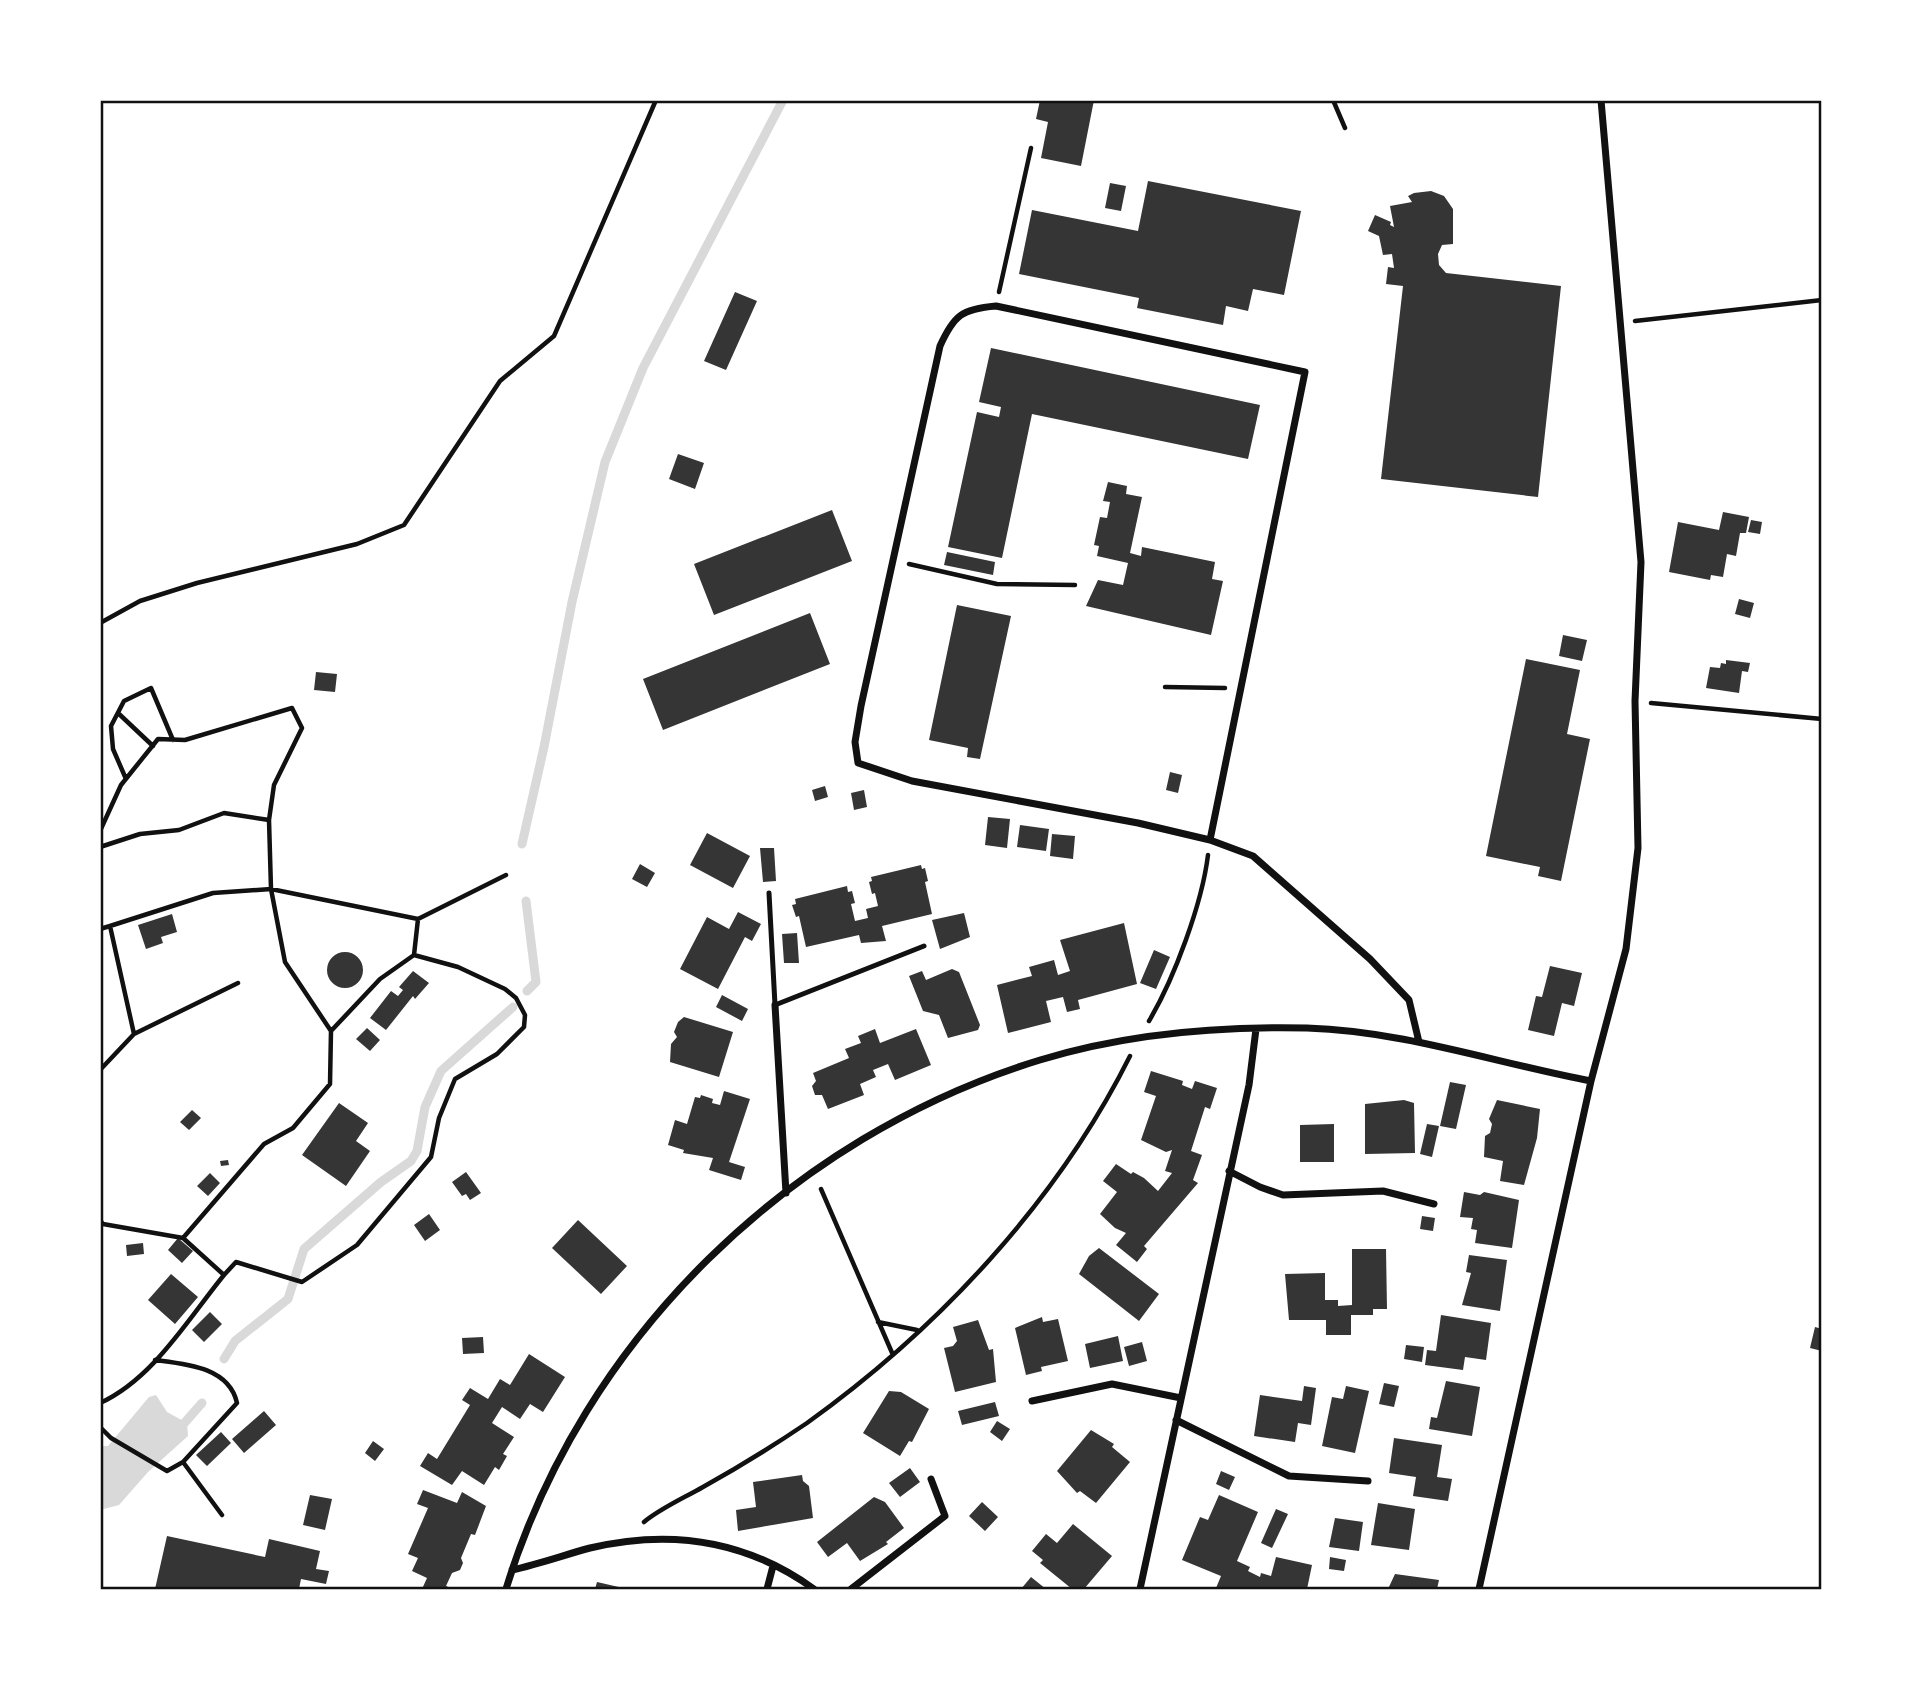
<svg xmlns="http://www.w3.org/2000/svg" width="1922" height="1689" viewBox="0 0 1922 1689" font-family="'Open Sans',sans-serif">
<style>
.water{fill:#d9d9d9}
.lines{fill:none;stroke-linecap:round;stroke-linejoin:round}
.stream{stroke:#d9d9d9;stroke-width:9}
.building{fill:#353535}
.path{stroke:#111;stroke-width:4.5}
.service{stroke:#111;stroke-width:5}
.minor{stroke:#111;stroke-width:7}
.neatline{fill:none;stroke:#111;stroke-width:2.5}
</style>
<rect width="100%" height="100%" fill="#fff"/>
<path class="water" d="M156,1395L167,1412L187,1423L188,1436L148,1472L119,1505L100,1510V1446H108L149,1397Z"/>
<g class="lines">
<path class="stream" d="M522,844L544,747L572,602L605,462L643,368L783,100
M526,901L536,982L527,991
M224,1359L235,1341L288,1299L304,1249L381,1182L411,1161L417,1151L425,1107L441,1071L513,1007
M180,1428L202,1403"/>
</g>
<path class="building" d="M1040,100H1094L1081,166L1041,158L1048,122L1036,119Z
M1148,181L1301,211L1284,295L1253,289L1248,311L1226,306L1223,325L1137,308L1139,298L1019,274L1032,210L1138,231Z
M1110,183L1126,186L1121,211L1105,208Z
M1431,191L1444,196L1453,209V244L1442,245L1438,254L1439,265L1446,273L1561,286L1538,497L1381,479L1403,286L1386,284L1388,267L1394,268L1392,254L1383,255L1379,236L1368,231L1375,215L1391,222L1390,225L1394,227L1390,206L1412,202L1408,196L1414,193Z
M735,292L757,301L726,370L704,361Z
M991,348L1260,405L1248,459L1032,414L1002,558L948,547L977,412L999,417L1001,407L979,402Z
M678,454L704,463L695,489L669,479Z
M1108,482L1127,486L1126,494L1142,497L1130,553L1141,556L1142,547L1215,562L1212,579L1223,581L1211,635L1086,606L1098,580L1123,585L1128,563L1097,556L1099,546L1094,545L1100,517L1107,518L1110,502L1103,501Z
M832,510L852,561L714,615L694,564Z
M1723,512L1749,517L1746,533H1740L1736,556L1727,554L1723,577L1711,575L1710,580L1669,572L1678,522L1719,530Z
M1751,520L1762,522L1760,534L1748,532Z
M947,552L995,562L993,575L944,565Z
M1739,599L1754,603L1750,618L1735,614Z
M957,605L1011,616L980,759L967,757L968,748L929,740Z
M810,613L830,664L663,730L643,679Z
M1563,635L1587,640L1582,661L1559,656Z
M1526,659L1580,670L1567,734L1590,739L1561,881L1538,876L1540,867L1486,856Z
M1726,660L1750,663L1748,672L1742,671L1739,693L1706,688L1710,667L1720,668L1721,663L1726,664Z
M316,672L337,674L335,692L314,690Z
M1170,772L1182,775L1178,793L1166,790Z
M825,786L828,797L815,801L812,790Z
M864,790L867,807L854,810L851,793Z
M988,817L1010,819L1007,848L985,845Z
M1020,825L1049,829L1046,851L1017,847Z
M707,833L750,856L733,888L690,865Z
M1052,834L1075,836L1073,859L1050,856Z
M760,848H774L776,881L763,882Z
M640,864L655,873L647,887L632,879Z
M921,865L922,869L925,868L928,881L925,882L932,914L882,926L886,941L861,943L859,935L806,947L799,916L796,917L792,905L796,904L795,899L847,886L848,892L852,891L855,903L851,904L855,921L868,918L866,909L878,906L875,893L872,894L869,882L872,881L871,877Z
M738,912L761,924L752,941L745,937L718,989L680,969L707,917L729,929Z
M964,913L970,937L940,949L932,920Z
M172,914L177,932L161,937L163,943L146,949L138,925Z
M1124,923L1137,984L1078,1000L1080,1009L1067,1012L1063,997L1046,1001L1051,1022L1008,1033L997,985L1032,976L1029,967L1054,960L1058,975L1070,971L1060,940Z
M797,933L799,963H784L782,934Z
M1154,950L1170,957L1156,989L1140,983Z
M327 970a18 18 0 1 1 36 0a18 18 0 1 1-36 0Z
M1550,966L1582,973L1574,1006L1562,1003L1554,1036L1528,1030L1536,996L1542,997Z
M952,969L959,972L980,1025L978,1030L948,1038L939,1015L923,1011L909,976L922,971L926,980Z
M413,971L429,983L415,999L413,996L386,1030L370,1018L391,991L398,996L403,990L399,987Z
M722,995L748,1009L742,1021L716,1007Z
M684,1017L733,1032L719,1077L670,1062L671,1044L677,1037L674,1032L678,1022Z
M367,1028L380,1040L370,1051L356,1039Z
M875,1029L880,1043L916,1029L931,1065L895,1080L888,1064L873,1070L876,1077L860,1084L864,1095L828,1109L822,1095H815L812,1086L816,1081L813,1073L849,1058L845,1049L861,1043L858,1036Z
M1151,1071L1183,1081L1182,1085L1192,1089L1195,1081L1217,1088L1210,1109L1205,1107L1191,1151L1202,1155L1193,1180L1198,1183L1144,1246L1147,1249L1137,1262L1116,1245L1126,1233L1115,1228L1100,1214L1117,1192L1103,1181L1116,1164L1131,1174L1133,1172L1144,1178L1158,1191L1172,1173L1165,1171L1172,1150L1166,1152L1141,1140L1156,1096L1144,1092Z
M1450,1082L1466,1085L1456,1129L1440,1126Z
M724,1091L750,1099L729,1162L745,1167L741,1180L709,1170L713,1158L683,1153L684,1150L668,1145L675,1120L687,1124L695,1097L700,1098L701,1095L713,1099L712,1103L720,1105Z
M1404,1100L1414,1103L1415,1153L1365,1154V1104Z
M1497,1100L1540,1109L1537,1138L1524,1185L1500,1181L1503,1161L1484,1157L1485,1136L1490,1133L1492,1124L1489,1119Z
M339,1103L368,1123L356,1141L370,1151L346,1186L302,1155Z
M192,1110L201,1118L189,1130L180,1122Z
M1334,1124V1162H1300V1125Z
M1427,1124L1439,1126L1432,1157L1420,1154Z
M228,1160L229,1165L221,1166L220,1161Z
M466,1172L481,1193L470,1200L466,1194L462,1196L452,1182Z
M210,1173L220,1183L208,1196L197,1186Z
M1464,1192L1480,1195L1484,1192L1519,1200L1512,1248L1475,1243L1477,1230L1471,1229L1473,1218L1460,1217Z
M429,1214L440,1230L425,1241L414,1225Z
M1422,1216L1435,1218L1433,1231L1420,1229Z
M578,1220L627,1266L601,1294L552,1248Z
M178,1238L193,1251L182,1263L168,1250Z
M143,1243L144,1254L127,1256L126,1245Z
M1099,1248L1159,1294L1139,1321L1079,1274L1089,1256Z
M1352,1249H1386L1387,1309H1373V1315H1351V1335H1326V1320H1289L1285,1274L1325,1273V1300H1338V1306L1352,1305Z
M1469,1255L1507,1260L1500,1311L1462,1305L1471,1273L1466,1272Z
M171,1274L198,1297L175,1324L148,1300Z
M210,1312L222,1324L204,1342L192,1330Z
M1441,1315L1491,1323L1486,1360L1465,1357L1463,1370L1425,1365L1427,1350L1436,1351Z
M1042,1317L1043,1322L1058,1319L1068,1361L1041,1367L1042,1371L1026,1375L1015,1328Z
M978,1320L989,1350L993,1349L996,1382L955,1392L944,1348L953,1346L957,1341L953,1327Z
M1815,1327L1822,1329V1351L1810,1348Z
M1118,1336L1123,1361L1090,1368L1085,1344Z
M483,1337L484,1353L463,1354L462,1338Z
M1142,1342L1147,1361L1129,1366L1124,1347Z
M1406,1345L1424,1347L1422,1362L1404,1359Z
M529,1354L565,1377L543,1412L530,1404L520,1419L502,1407L492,1423L514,1437L503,1454L507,1456L499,1470L495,1467L484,1485L462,1471L452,1485L420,1466L428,1453L437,1459L470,1405L462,1400L470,1388L488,1399L500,1379L510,1385Z
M1446,1381L1480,1387L1472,1436L1429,1429L1431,1417L1437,1418Z
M1384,1383L1399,1386L1394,1407L1379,1404Z
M1304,1386L1316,1388L1311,1425L1298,1423L1295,1442L1254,1436L1260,1395L1302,1401Z
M1346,1386L1369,1391L1355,1453L1322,1446L1332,1397L1343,1399Z
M889,1391L901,1392L929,1409L912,1442L909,1441L900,1456L863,1433Z
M995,1402L999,1416L962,1425L958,1411Z
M264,1411L276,1425L244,1453L232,1439Z
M997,1421L1010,1429L1002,1441L990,1432Z
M1091,1430L1114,1444L1112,1447L1130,1462L1096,1503L1080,1491L1077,1493L1057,1471Z
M221,1432L231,1443L207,1466L196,1455Z
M1394,1438L1442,1445L1437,1477L1452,1479L1448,1501L1413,1496L1416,1477L1389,1473Z
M373,1441L384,1449L375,1461L365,1453Z
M910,1468L920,1482L900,1497L889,1483Z
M1221,1471L1235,1477L1229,1490L1216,1484Z
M802,1475L803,1481L809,1486L813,1518L738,1531L736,1510L756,1507L753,1482Z
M423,1490L457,1503L462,1492L486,1506L475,1535L471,1534L461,1558L463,1563L460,1570L452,1573L446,1586L453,1589H422L427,1578L412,1571L418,1558L408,1554L428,1508L417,1504Z
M310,1495L332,1499L325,1530L303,1525Z
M1219,1495L1258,1512L1237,1561L1250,1567L1248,1571L1260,1577L1261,1573L1271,1576L1276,1557L1312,1565L1307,1589H1218L1216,1588L1221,1576L1182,1560L1200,1517L1208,1520Z
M874,1497L885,1502L904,1528L886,1542L888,1544L860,1561L847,1543L828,1557L817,1542Z
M982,1502L998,1517L985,1531L969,1516Z
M1378,1503L1415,1509L1409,1550L1371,1545Z
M1276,1509L1288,1514L1272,1548L1261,1543Z
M1335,1518L1363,1522L1359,1551L1329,1547Z
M1073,1524L1112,1556L1084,1589H1072L1040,1563L1043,1560L1032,1551L1046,1534L1057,1543Z
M167,1536L265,1557L269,1539L320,1551L316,1569L329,1571L326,1584L301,1579L299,1589H155Z
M1330,1557L1346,1560L1344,1571L1329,1569Z
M1395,1574L1439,1580L1437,1589H1388Z
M1031,1577L1046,1589H1021Z
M597,1582L623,1588V1589H595Z"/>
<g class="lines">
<path class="path" d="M1333,100L1345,128
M999,292L1031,148
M1635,321L1822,300
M909,564L997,584L1075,585
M100,623L140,601L197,583L357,544L404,525L500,381L554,336L656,100
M1165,687L1225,688
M1651,703L1822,719
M118,713L153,746
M126,779L113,749L111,726L124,701L151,688L173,740
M100,831L121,785L158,739L185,740L292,708L302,728L274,785L269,820L271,889L285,962L331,1031L330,1084L293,1128L264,1144L183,1238L103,1224L100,1220
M100,847L140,834L179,830L224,813L269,820
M418,919L506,875
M100,929L110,926
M1149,1021C1174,979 1202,904 1208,855
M134,1034L238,983
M100,1070L134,1034L110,926L213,893L271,889L418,919L414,955L380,979L331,1031
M821,1189L893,1355
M224,1275L236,1262L302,1282L357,1245L431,1157L439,1118L455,1079L497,1054L524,1027L525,1015L516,998L505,989L458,967L414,955
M878,1322L917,1330
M100,1403C153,1379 188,1319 224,1275L183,1238
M100,1427L111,1438L167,1471L183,1462L237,1403C229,1367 186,1364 155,1360
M183,1462L222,1515
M644,1522C661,1508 684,1498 703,1487C739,1467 773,1446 807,1423C938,1329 1057,1202 1130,1056"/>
<path class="service" d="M769,893L775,1005L924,946"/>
<path class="minor" d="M1210,840L1305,372L996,306C962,309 954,315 940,346L861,706L855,742L858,763L912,781L1138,823L1210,840L1253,856L1370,959L1409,1000L1419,1042
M775,1005L786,1193
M1229,1171L1260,1187L1283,1195L1383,1191L1434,1204
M1032,1401L1112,1384L1181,1398
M1176,1420L1289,1476L1368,1481
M512,1570C539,1564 564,1555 590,1548C670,1529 746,1540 814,1589
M506,1589C582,1339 791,1136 1040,1060C1125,1034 1218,1026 1307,1028C1404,1031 1496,1063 1591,1081
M767,1589L773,1566
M851,1589L945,1516L931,1479
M1140,1589L1249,1085L1256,1029
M1479,1589L1591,1081L1626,949L1638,848L1635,701L1641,562L1601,100"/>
</g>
<rect width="1922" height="1689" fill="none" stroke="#ffffff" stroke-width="203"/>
<rect x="102" y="102" width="1718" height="1486" class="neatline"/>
</svg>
